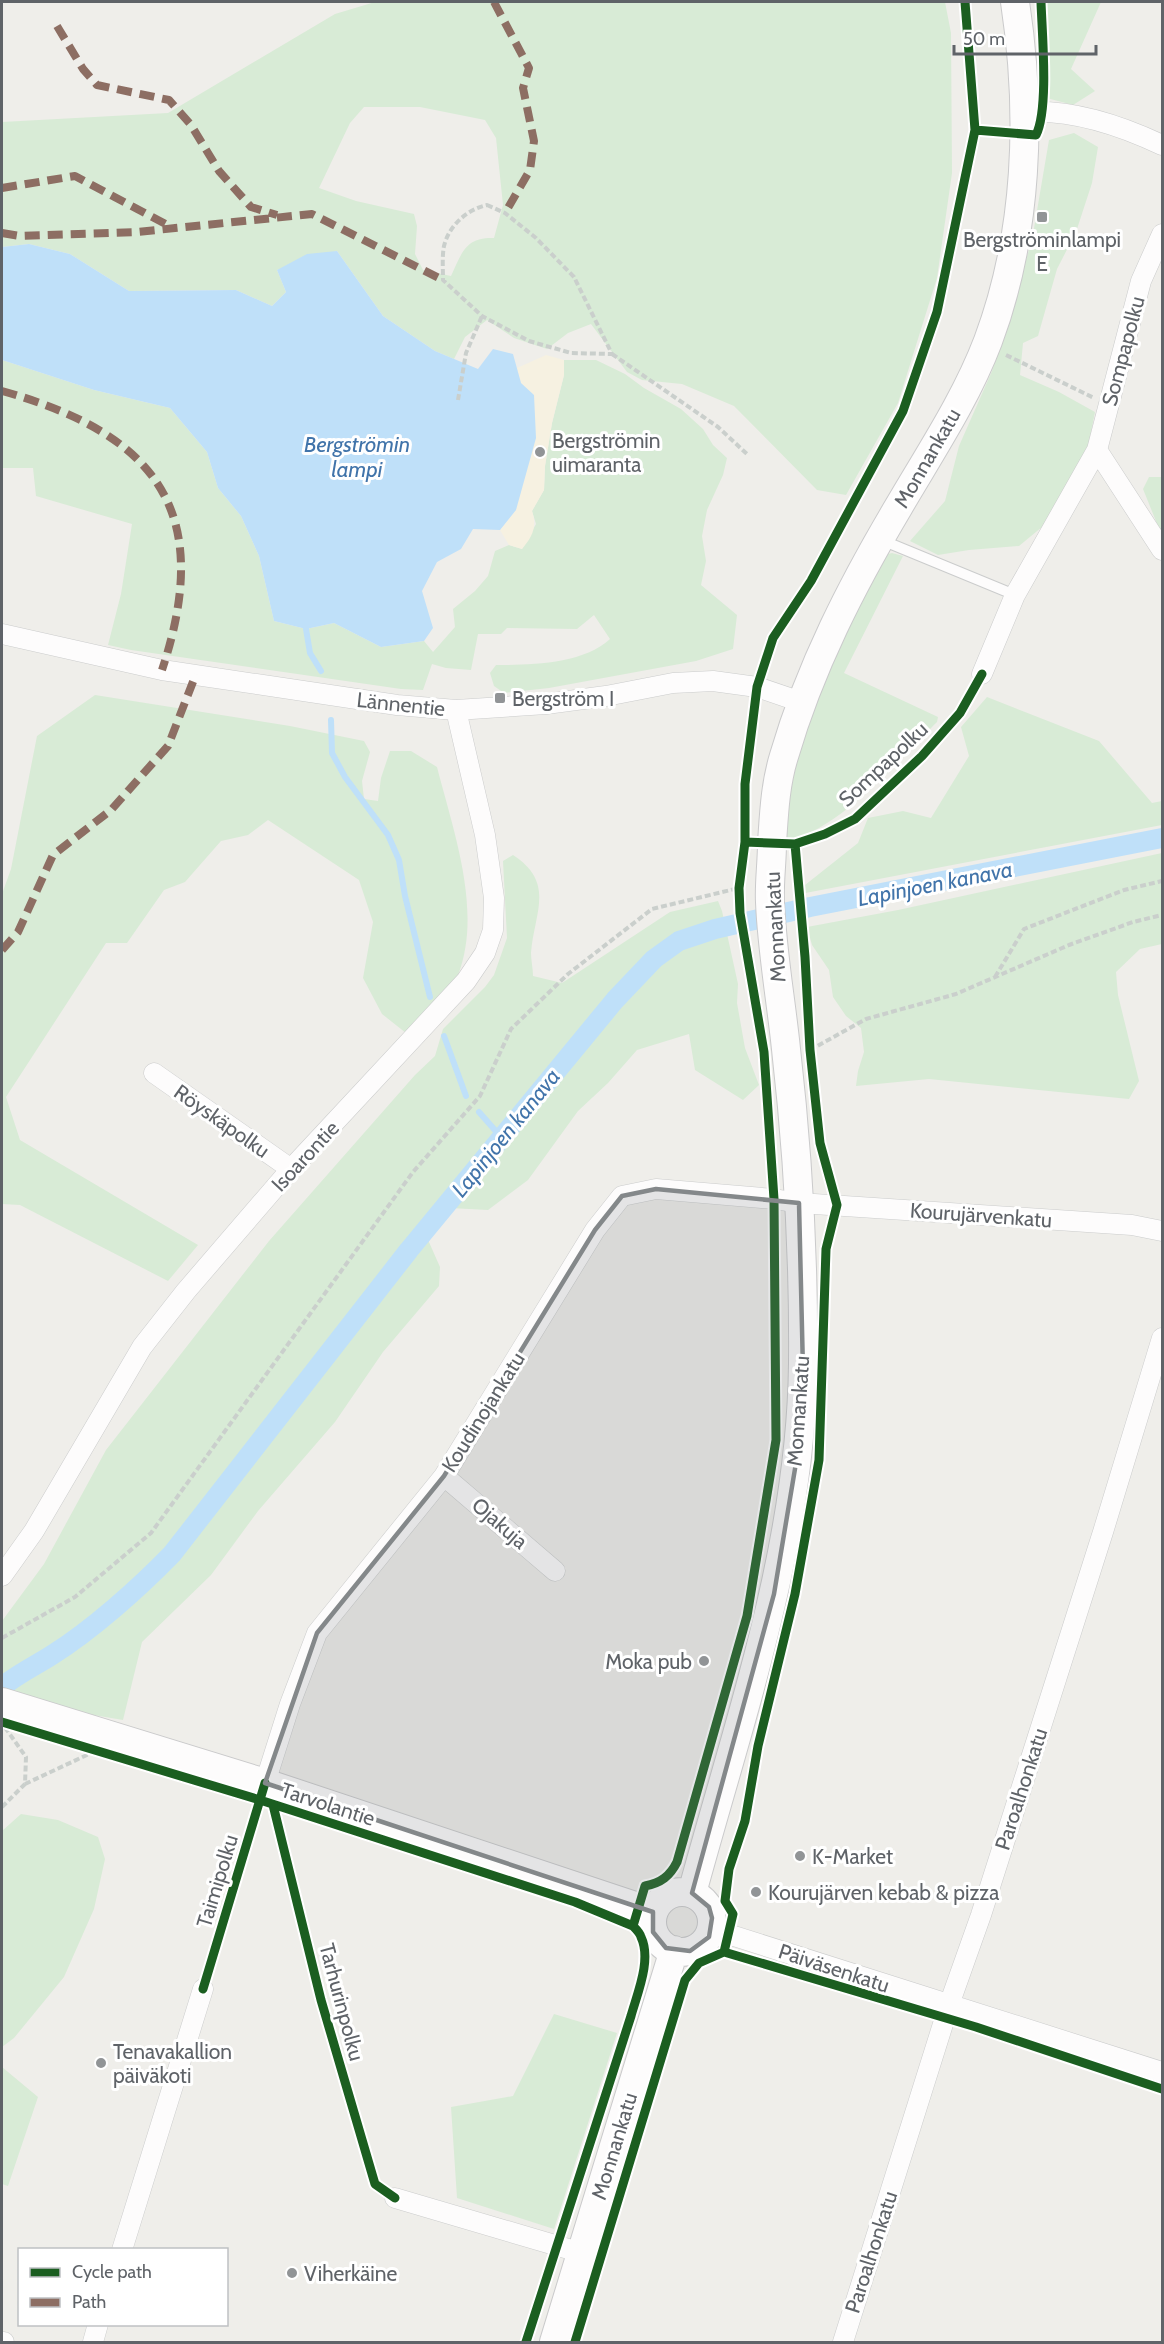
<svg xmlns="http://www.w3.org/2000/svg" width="1164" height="2344" viewBox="0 0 1164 2344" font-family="Cabin,sans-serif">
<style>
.green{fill:#d8ebd6;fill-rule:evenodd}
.sand{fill:#f6f1e1}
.water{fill:#bfe0f9}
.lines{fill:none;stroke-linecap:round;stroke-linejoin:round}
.stream{stroke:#bfe0f9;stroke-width:6}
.canal{stroke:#bfe0f9;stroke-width:20}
.lane-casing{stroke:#cbcccc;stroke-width:12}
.street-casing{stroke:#cbcccc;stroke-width:21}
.secondary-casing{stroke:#cacacb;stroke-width:30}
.path{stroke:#cacfcc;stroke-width:4;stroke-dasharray:6 3;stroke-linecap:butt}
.lane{stroke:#fdfcfc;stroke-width:10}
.street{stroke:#fdfcfc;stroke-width:20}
.secondary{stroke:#fdfcfc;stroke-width:28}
.quiet{stroke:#8d6e63;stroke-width:8;stroke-dasharray:15 8;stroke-linecap:butt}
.cycleway-casing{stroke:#fff;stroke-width:13}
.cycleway{stroke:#1b5e20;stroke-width:9}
.marked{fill:#84888a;fill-opacity:0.2;stroke:#84888a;stroke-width:4.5;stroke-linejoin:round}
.poi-dot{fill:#919496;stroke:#fff;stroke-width:2}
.labels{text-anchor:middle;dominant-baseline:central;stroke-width:6;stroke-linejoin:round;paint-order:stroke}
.poi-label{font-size:21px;fill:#5f6368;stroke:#fff;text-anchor:start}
.street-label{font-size:21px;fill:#5f6368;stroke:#fff}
.water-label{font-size:22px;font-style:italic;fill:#4174aa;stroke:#fff}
</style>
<rect width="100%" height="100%" fill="#efeeea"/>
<path class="green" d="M375,2H945L951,33L952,173L937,278L898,403L846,495L817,490L734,406L682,384L642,380L627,372L591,324L568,333L547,349L514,338L487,320L465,337L454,359L435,351L383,316L337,251L277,270L286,292L272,306L236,290L129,291L70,254L29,244L2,247V122L168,113L335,14ZM364,107H420L485,120L496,138L503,205L494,238C465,237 462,253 451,276L423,270L415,254L417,226L414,214L356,201L319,188L350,123Z
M1035,2H1101L1071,69L1095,91L1073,105L1043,97Z
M1074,133L1098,147L1092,183L1076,232L1057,269L1038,336L1023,343L1020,375L1059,392L1095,412L1086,457L1042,527L1019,546L969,550L938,555L910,541L945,501L959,446L992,371L1032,240L1049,140Z
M2,360L94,390L170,408L207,452L218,488L241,516L259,556L274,621L306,629L334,623L381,647L424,641L433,652L455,627L453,609L475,591L488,576L495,551L509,545L522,549L536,524L532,511L544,490L545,466L552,423L564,375V360H596L625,374L644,388L681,409L703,429L713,445L727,458L723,475L707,510L702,536L706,561L701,585L737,615L733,649L696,661L549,688L504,693L494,686L490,673L496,665C531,665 583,664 610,639L594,615L577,629L507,628L501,634H478L471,670L446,668L432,664L423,690L401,689L131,650L108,645L121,594L132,524L36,496L33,468H2Z
M1149,477H1162V536L1143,489Z
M892,553L903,556L844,673L938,717L937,722C904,755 832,839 784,839L781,834L801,744L833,655L884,555Z
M95,695L290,726L364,741L370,752L362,781L364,799L378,801L381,778L390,751H411L437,767C453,830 483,911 458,975C454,986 416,1021 406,1033L382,1014L363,978L373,922L359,880L268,820L248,835L221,841L185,882L164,890L127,943H106L6,1097L20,1140L198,1245L168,1281L20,1205L2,1204V894L11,869L37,736Z
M987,697L1099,741L1152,803L1162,801V825L800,894V889L858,843L868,818L903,811L931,818L969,756L961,727Z
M1162,853V944L1140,949L1116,972L1118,995L1139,1081L1129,1099L929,1079L856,1086L858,1071L864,1052L861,1028L846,1016L833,997L829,970L812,945L807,927L898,910Z
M513,855C556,883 534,913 531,953C531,960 533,969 533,976L562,983L670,912L718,901L722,911L738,984L737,1003L745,1048L759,1085L743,1100L695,1070L689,1034L637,1050L608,1083L578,1111L528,1180L488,1210L450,1208L425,1233L440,1267L439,1286L383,1352L335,1422L258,1511L211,1575L142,1642L123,1720L11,1701L2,1696V1621L44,1564L106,1450L269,1241L415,1075L435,1056L443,1029L485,987L494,975L507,938L503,861Z
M21,1814L58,1820L98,1837L105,1859L94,1909L64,1977L14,2038L2,2047V1831Z
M554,2014L617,2033L554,2229L457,2198L451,2107L513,2096Z
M2,2067L38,2097L8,2186L2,2184Z"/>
<path class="sand" d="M546,355L564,360V375L552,423L545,466L544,490L532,511C537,527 533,536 522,549L509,545L500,530L516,510L521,383L517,368Z"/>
<path class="water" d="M29,244L70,254L129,291L236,290L272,306L286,292L277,270L307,254L337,251L383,316L435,351L478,369L493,349L513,354L521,383L534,395L536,438L516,510L500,530L473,529L461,549L437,562L422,591L433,628L424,641L381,647L334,623L306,629L274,621L259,556L241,516L218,488L207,452L170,408L94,390L2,360V247Z"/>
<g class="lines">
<path class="stream" d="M306,629L310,653L321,671
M331,720L332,753L345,777L388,835L399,860L405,896L430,997
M444,1036L466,1096
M479,1112L501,1137"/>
<path class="canal" d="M2,1687C17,1674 35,1666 52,1655C92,1630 139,1588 172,1554L409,1250L615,1000L654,959L679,941L715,929L810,907L1162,838"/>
<defs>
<path id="lane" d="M879,539L1015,595"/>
<path id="street" d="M1025,112C1073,109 1120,125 1162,145
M1097,450L1162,550
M2,634L162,670L397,705L456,710L546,704L606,696L673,683L713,681L757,687L801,702
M982,674L1015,595L1097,450L1141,281L1162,234
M154,1073L291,1169
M444,1476L555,1571
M2,1576L34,1531L142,1347L186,1291L291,1169L466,981L485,953L493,930L494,898L485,835L456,710
M265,1783L290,1704L317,1633L444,1476L595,1230L622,1196L656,1189L774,1199L799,1203L1132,1225L1162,1231
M712,1929L1162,2072
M395,2198L582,2253
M122,2250L203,1989
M2,2342H4
M93,2342L98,2324
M843,2342L949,2005L981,1915L1103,1532L1162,1338"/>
<path id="secondary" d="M2,1702L265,1783L653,1912
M652 1922a30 30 0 1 1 60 0a30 30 0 1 1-60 0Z
M692,1893C739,1720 801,1546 803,1364C804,1259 798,1154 786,1049C781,1000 772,952 770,902C769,883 772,863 772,843C774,814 775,785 784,756C810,667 852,585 899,506C930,453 966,399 988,341C1028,234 1032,114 1015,2
M554,2342L674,1950"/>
</defs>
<use href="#lane" class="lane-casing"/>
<use href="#street" class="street-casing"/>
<use href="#secondary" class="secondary-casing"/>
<path class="path" d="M487,205L505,213L536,238L574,277L612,354L571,353L529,341L482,316L443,280C443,269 442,256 444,246C449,225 468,209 487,205Z
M612,354L718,427L748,455
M1006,355L1094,398
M458,400L466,353L482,316
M995,977L1024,929L1124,890L1162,881
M810,1050L866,1019L956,994L1069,945L1133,922L1162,915
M2,1638L75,1597L151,1533L413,1172L480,1096L511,1029L568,974L652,909L739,888
M25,1784L89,1754
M2,1807L25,1784L26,1757L4,1726"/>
<use href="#lane" class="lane"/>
<use href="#street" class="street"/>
<use href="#secondary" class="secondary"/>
<path class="quiet" d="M494,2L529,68L523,88L534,141L530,170L505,213
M57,26L83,69L97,85L169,100L191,125L219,171L251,207L277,215
M2,188L75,176L173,228
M2,233L20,236L137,232L312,214L443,280
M2,391C156,434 215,511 162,670
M2,950L18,932L53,855L111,810L168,746L196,674"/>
<defs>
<path id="cycleway" d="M975,130L1036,135C1049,109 1042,33 1041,2
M745,842L795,844L825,834L855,819L922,756L960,713L982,674
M2,1722L260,1800L575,1902L633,1926
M273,1805L321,2000L375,2184L395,2198
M724,1952L976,2027L1162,2089
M203,1989L265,1783
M526,2342L631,2016C637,1994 652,1960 641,1937C640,1933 636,1929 633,1926L645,1886C661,1883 670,1876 677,1862L747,1616L776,1440L774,1199L764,1052L740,913L739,888L745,842V784L757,687L773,638L811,581L903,411L937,312L975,130L965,2
M575,2342L685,1980L699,1963L724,1952L733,1914L725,1901L729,1869L745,1821L758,1746L795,1594L819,1460L826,1249L837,1205L820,1143L810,1050L805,957L795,844"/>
</defs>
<use href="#cycleway" class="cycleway-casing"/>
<use href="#cycleway" class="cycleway"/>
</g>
<path class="marked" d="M656,1189L799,1203L803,1370L797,1457L774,1594L692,1893L709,1907L712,1918L709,1937L690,1951L666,1948L653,1932V1912L265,1783L317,1633L444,1476L595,1230L622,1196Z"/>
<g class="poi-dot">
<rect x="1036" y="211" width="12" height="12" rx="3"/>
<circle cx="540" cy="452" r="6"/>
<rect x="494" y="692" width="12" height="12" rx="3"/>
<circle cx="704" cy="1661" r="6"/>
<circle cx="800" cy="1856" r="6"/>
<circle cx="756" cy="1892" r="6"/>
<circle cx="101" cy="2063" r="6"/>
<circle cx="292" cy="2273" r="6"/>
</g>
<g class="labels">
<g class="poi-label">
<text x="1042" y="239" text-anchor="middle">Bergströminlampi<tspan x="1042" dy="24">E</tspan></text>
<text x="552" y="440">Bergströmin<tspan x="552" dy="24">uimaranta</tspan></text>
<text x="512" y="698">Bergström I</text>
<text x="692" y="1661" text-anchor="end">Moka pub</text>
<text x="812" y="1856">K-Market</text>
<text x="768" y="1892">Kourujärven kebab &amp; pizza</text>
<text x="113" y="2051">Tenavakallion<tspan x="113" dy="24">päiväkoti</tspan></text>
<text x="304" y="2273">Viherkäine</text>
</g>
<g class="street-label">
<text transform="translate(1123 351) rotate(-75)">Sompapolku</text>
<text transform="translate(927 458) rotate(-60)">Monnankatu</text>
<text transform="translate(401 704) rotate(6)">Lännentie</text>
<text transform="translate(883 764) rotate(-43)">Sompapolku</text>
<text transform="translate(775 927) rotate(-93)">Monnankatu</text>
<text transform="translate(222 1121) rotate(35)">Röyskäpolku</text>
<text transform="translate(305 1156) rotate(-47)">Isoarontie</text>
<text transform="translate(981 1215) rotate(4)">Kourujärvenkatu</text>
<text transform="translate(798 1411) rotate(-86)">Monnankatu</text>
<text transform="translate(483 1412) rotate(-58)">Koudinojankatu</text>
<text transform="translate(500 1523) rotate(41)">Ojakuja</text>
<text transform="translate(1021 1789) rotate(-72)">Paroalhonkatu</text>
<text transform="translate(328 1804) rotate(18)">Tarvolantie</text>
<text transform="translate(217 1881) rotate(-73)">Taimipolku</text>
<text transform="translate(834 1968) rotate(18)">Päiväsenkatu</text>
<text transform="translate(342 2002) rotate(75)">Tarhurinpolku</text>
<text transform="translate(614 2146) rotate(-73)">Monnankatu</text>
<text transform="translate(871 2252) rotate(-72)">Paroalhonkatu</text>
</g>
<g class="water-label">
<text x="357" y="444">Bergströmin<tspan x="357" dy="25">lampi</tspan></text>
<text transform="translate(935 884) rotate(-11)">Lapinjoen kanava</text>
<text transform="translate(506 1133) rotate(-51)">Lapinjoen kanava</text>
</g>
</g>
<rect width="1164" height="2344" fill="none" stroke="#5f6368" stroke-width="6"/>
<rect x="18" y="2248" width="210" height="78" fill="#ffffff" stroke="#bfc1c3" stroke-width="1.5"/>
<rect x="30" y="2268" width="30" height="9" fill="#1b5e20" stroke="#bfc1c3" stroke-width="1.5"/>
<text x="72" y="2278" font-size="18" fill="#5f6368">Cycle path</text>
<rect x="30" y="2298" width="30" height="9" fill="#8d6e63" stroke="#bfc1c3" stroke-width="1.5"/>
<text x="72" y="2308" font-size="18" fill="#5f6368">Path</text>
<path d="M954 45v9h142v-9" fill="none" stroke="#5f6368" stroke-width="3"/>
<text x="963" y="45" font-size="18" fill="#5f6368" stroke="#ffffff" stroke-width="4.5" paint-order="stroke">50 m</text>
</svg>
